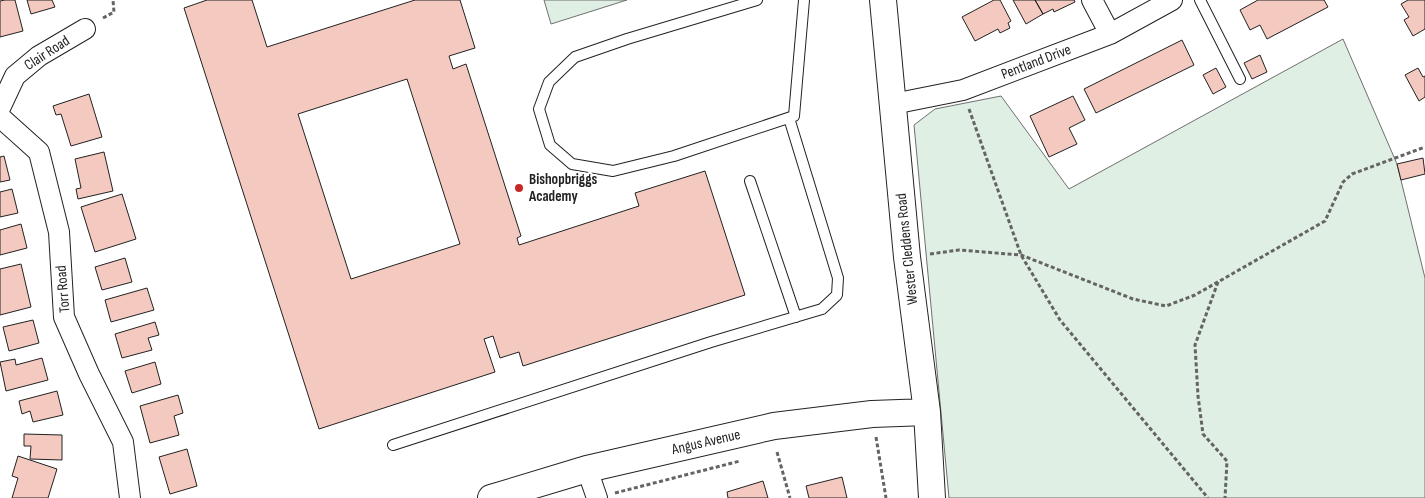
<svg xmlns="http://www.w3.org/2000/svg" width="1425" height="498" viewBox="0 0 1425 498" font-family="'Sofia Sans Condensed',sans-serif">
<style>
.green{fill:#e0efe3;stroke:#6f6f6f}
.building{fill:#f3c9c0;stroke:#222;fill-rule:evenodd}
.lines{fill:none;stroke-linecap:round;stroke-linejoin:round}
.service-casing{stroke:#222;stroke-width:12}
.minor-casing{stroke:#222;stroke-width:22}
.tertiary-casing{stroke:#222;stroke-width:28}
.path{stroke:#646464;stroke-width:3;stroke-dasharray:4 2.5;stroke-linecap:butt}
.service{stroke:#fff;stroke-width:10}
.minor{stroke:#fff;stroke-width:20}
.tertiary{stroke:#fff;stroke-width:26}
.poi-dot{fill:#c62828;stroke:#fff;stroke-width:2}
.labels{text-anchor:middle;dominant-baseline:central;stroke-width:4;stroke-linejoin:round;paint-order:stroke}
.street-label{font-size:15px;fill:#222;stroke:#fff}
.poi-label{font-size:15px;font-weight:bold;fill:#222;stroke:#fff;text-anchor:start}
</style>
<rect width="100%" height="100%" fill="#fff"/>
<path class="green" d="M544,0H627L551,24Z
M1343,39L1397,164L1425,278V498H949L914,125L935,109L1001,96L1069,189Z"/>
<path class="building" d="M5,0H15L23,31L0,37V1Z
M27,0H52L55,7L31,14Z
M207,0H252L267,47L415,0H460L475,48L449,56L453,69L466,64L521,236L517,238L519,245L639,206L635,193L705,171L745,295L523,366L519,352L500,358L493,336L484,339L495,372L319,429L184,8ZM407,79L460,244L351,279L298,114Z
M994,0H1000L1011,21L1008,23L1010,28L1000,33L998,29L975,41L962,17Z
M1013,0H1035L1043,14L1026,24Z
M1035,0H1074L1075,2L1054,12L1053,9L1043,14Z
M1258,0H1324L1328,7L1267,39L1260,25L1250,30L1240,10Z
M1408,0H1425V29L1413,36L1404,20L1409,17L1401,4Z
M1182,40L1194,65L1096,113L1084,89Z
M1260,55L1267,72L1252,79L1244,63Z
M1216,68L1226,87L1213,94L1203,75Z
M1418,68L1423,77L1425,76V97L1419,101L1405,75Z
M89,94L102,137L71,146L61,114L56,115L53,106Z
M1073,96L1085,120L1069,128L1077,144L1049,157L1030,116Z
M104,152L113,191L78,199L76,189L81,188L75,159Z
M4,156L10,180L0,182V157Z
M1423,158L1425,174L1401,180L1397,164Z
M12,189L18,213L0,217V192Z
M122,194L136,239L95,252L81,207Z
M21,224L27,248L0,255V230Z
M125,258L132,282L102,290L95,267Z
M21,264L31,307L0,315V269Z
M147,288L154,310L111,322L105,300Z
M33,320L39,343L9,351L3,327Z
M155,322L159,335L148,338L152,350L122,358L115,334Z
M42,358L48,380L6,391L0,362L15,359L16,365Z
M155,362L161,384L132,393L125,371Z
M57,391L63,415L33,422L30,411L22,414L19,401Z
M178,395L183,413L174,416L179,435L150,443L140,406Z
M24,434L62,435V460L30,459L31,446H24Z
M187,449L197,486L170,494L159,457Z
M18,456L57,469L48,498H12L18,478L12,476Z
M842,477L847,498H809L806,486Z
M763,481L768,498H728L727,492Z"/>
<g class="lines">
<defs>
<path id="service" d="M757,0L627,39L575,57L549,82L539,109L550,145L572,164L613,171L674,156L794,116L804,0
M1200,0L1240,79
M750,181L796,317
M393,445L711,342L822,309L837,295L838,278L789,118"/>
<path id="minor" d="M1092,0L1110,34
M893,104L963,90L1110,34L1172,0
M0,108L15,76L39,56L85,29
M0,117L39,152L59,232L64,317L89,374L123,442L130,498
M587,469L597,498"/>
<path id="tertiary" d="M883,0L907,257L927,412L932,498
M491,498L587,469L774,426L872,414L927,412"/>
</defs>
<use href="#service" class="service-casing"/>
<use href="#minor" class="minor-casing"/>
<use href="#tertiary" class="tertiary-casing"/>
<path class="path" d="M103,18L114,12L113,0
M969,109L1021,255L1060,320L1208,498
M930,254L959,250L1021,255L1133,299L1166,306L1195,295L1325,221L1343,182L1352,174L1425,147
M1218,282L1195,345L1198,396L1203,434L1227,461L1225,498
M876,437L886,498
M777,452L790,498
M615,493L740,461"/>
<use href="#service" class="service"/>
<use href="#minor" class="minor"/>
<use href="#tertiary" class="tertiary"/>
</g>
<circle class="poi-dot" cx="519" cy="188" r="5"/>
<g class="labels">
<g class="street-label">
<text transform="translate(47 53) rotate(-33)">Clair Road</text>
<text transform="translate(1036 62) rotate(-21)">Pentland Drive</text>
<text transform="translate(907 249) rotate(-96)">Wester Cleddens Road</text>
<text transform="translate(63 289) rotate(-95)">Torr Road</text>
<text transform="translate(706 442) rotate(-13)">Angus Avenue</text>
</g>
<g class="poi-label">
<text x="529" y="179">Bishopbriggs<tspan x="529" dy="17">Academy</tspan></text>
</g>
</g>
</svg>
